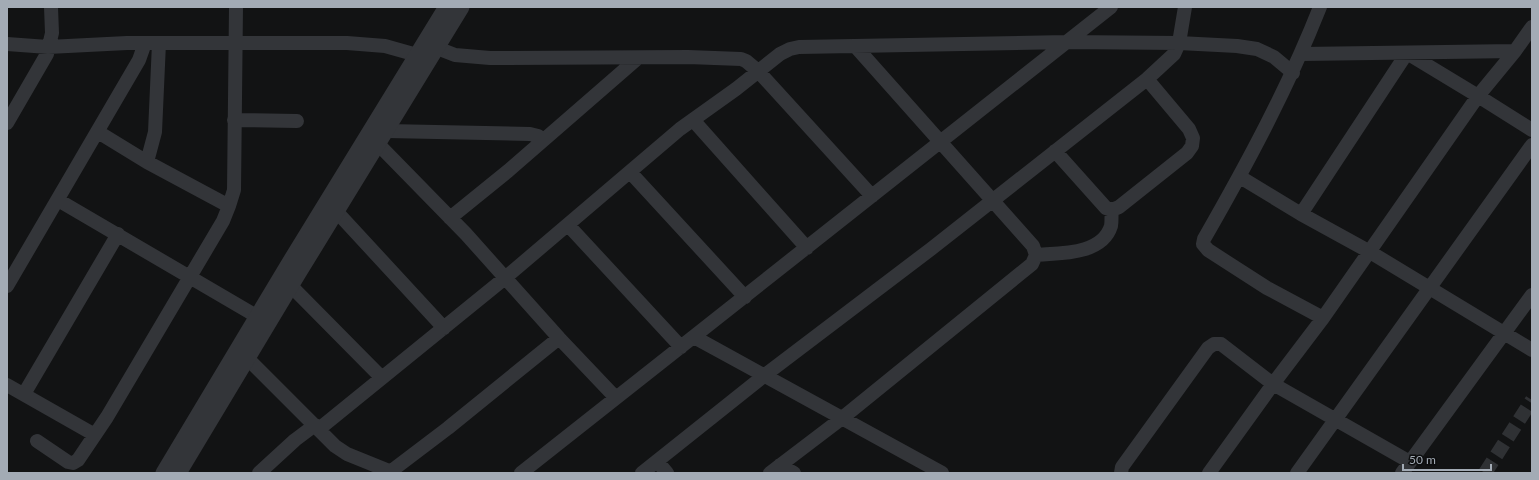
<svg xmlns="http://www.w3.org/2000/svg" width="1539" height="480" viewBox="0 0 1539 480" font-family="Lato,sans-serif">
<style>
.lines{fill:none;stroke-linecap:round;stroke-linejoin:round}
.minor-tunnel{stroke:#2f3134;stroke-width:14;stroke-dasharray:14 7;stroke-linecap:butt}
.minor{stroke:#333539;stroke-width:14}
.tertiary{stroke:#333539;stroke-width:17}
</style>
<rect width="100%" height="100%" fill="#121314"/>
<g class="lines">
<path class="minor-tunnel" d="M1485,473L1532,400"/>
<path class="minor" d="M1320,7C1288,88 1247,164 1204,239L1203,244L1208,250L1267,288L1323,318
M427,42L437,48L455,55L490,58L688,57L741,59L746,61L758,71L872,196
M7,44L48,47L127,43H347L385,46L417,55
M1302,54L1515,51
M234,120L297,121
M693,120L807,248
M7,123L47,54L52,33L51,7
M387,131L530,134L538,136L543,140
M98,132L147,162L229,206
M378,144L466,234L559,338L616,398
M1055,151L1106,208L1112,210L1119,207L1187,153L1192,146L1193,138L1189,129L1147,79
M147,162L155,132L159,43
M630,172L745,297
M1240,177L1301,214L1370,252L1532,350
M58,200L258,317
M336,211L444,328
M1301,214L1407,53L1478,96L1532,130
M450,218L508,171L638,58
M568,225L681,347
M1036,255C1060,253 1102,255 1111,226C1112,221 1111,215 1112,210
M7,286L139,60L145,43
M291,286L382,378
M694,337L942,473
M238,353L247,358L335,446L347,454L394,473
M7,385L95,435
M24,394L118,234
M319,429L505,278L680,129L736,89L780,54L790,49L799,47L1067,42L1179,43L1237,46L1257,49L1274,57L1293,73
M37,441L68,462L73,463L78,460L107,417L223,221L229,206L234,190L236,7
M657,461L667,473
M780,465L794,473
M390,472L448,428L559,338
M259,473L295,440L315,425
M521,473L1111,7
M642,473L765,375L931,249L1147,79L1174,54L1179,43L1185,7
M770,473L841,419L1032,264L1036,255L1033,246L856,47
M1121,473L1122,467L1208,348L1214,344H1221L1273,384L1410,462
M1209,473L1273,384L1323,318L1478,96L1515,51L1532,27
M1297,473L1532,145
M1402,473L1532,295"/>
<path class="tertiary" d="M164,473L288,266L447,7
M178,473L298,273L461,7"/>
</g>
<rect width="1539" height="480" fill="none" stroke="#a3abb5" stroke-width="16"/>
<path d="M1403 464v6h88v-6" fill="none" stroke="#a3abb5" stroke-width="2"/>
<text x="1409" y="464" font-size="12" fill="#a3abb5" stroke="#0d0e0f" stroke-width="3" paint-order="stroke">50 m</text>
</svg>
